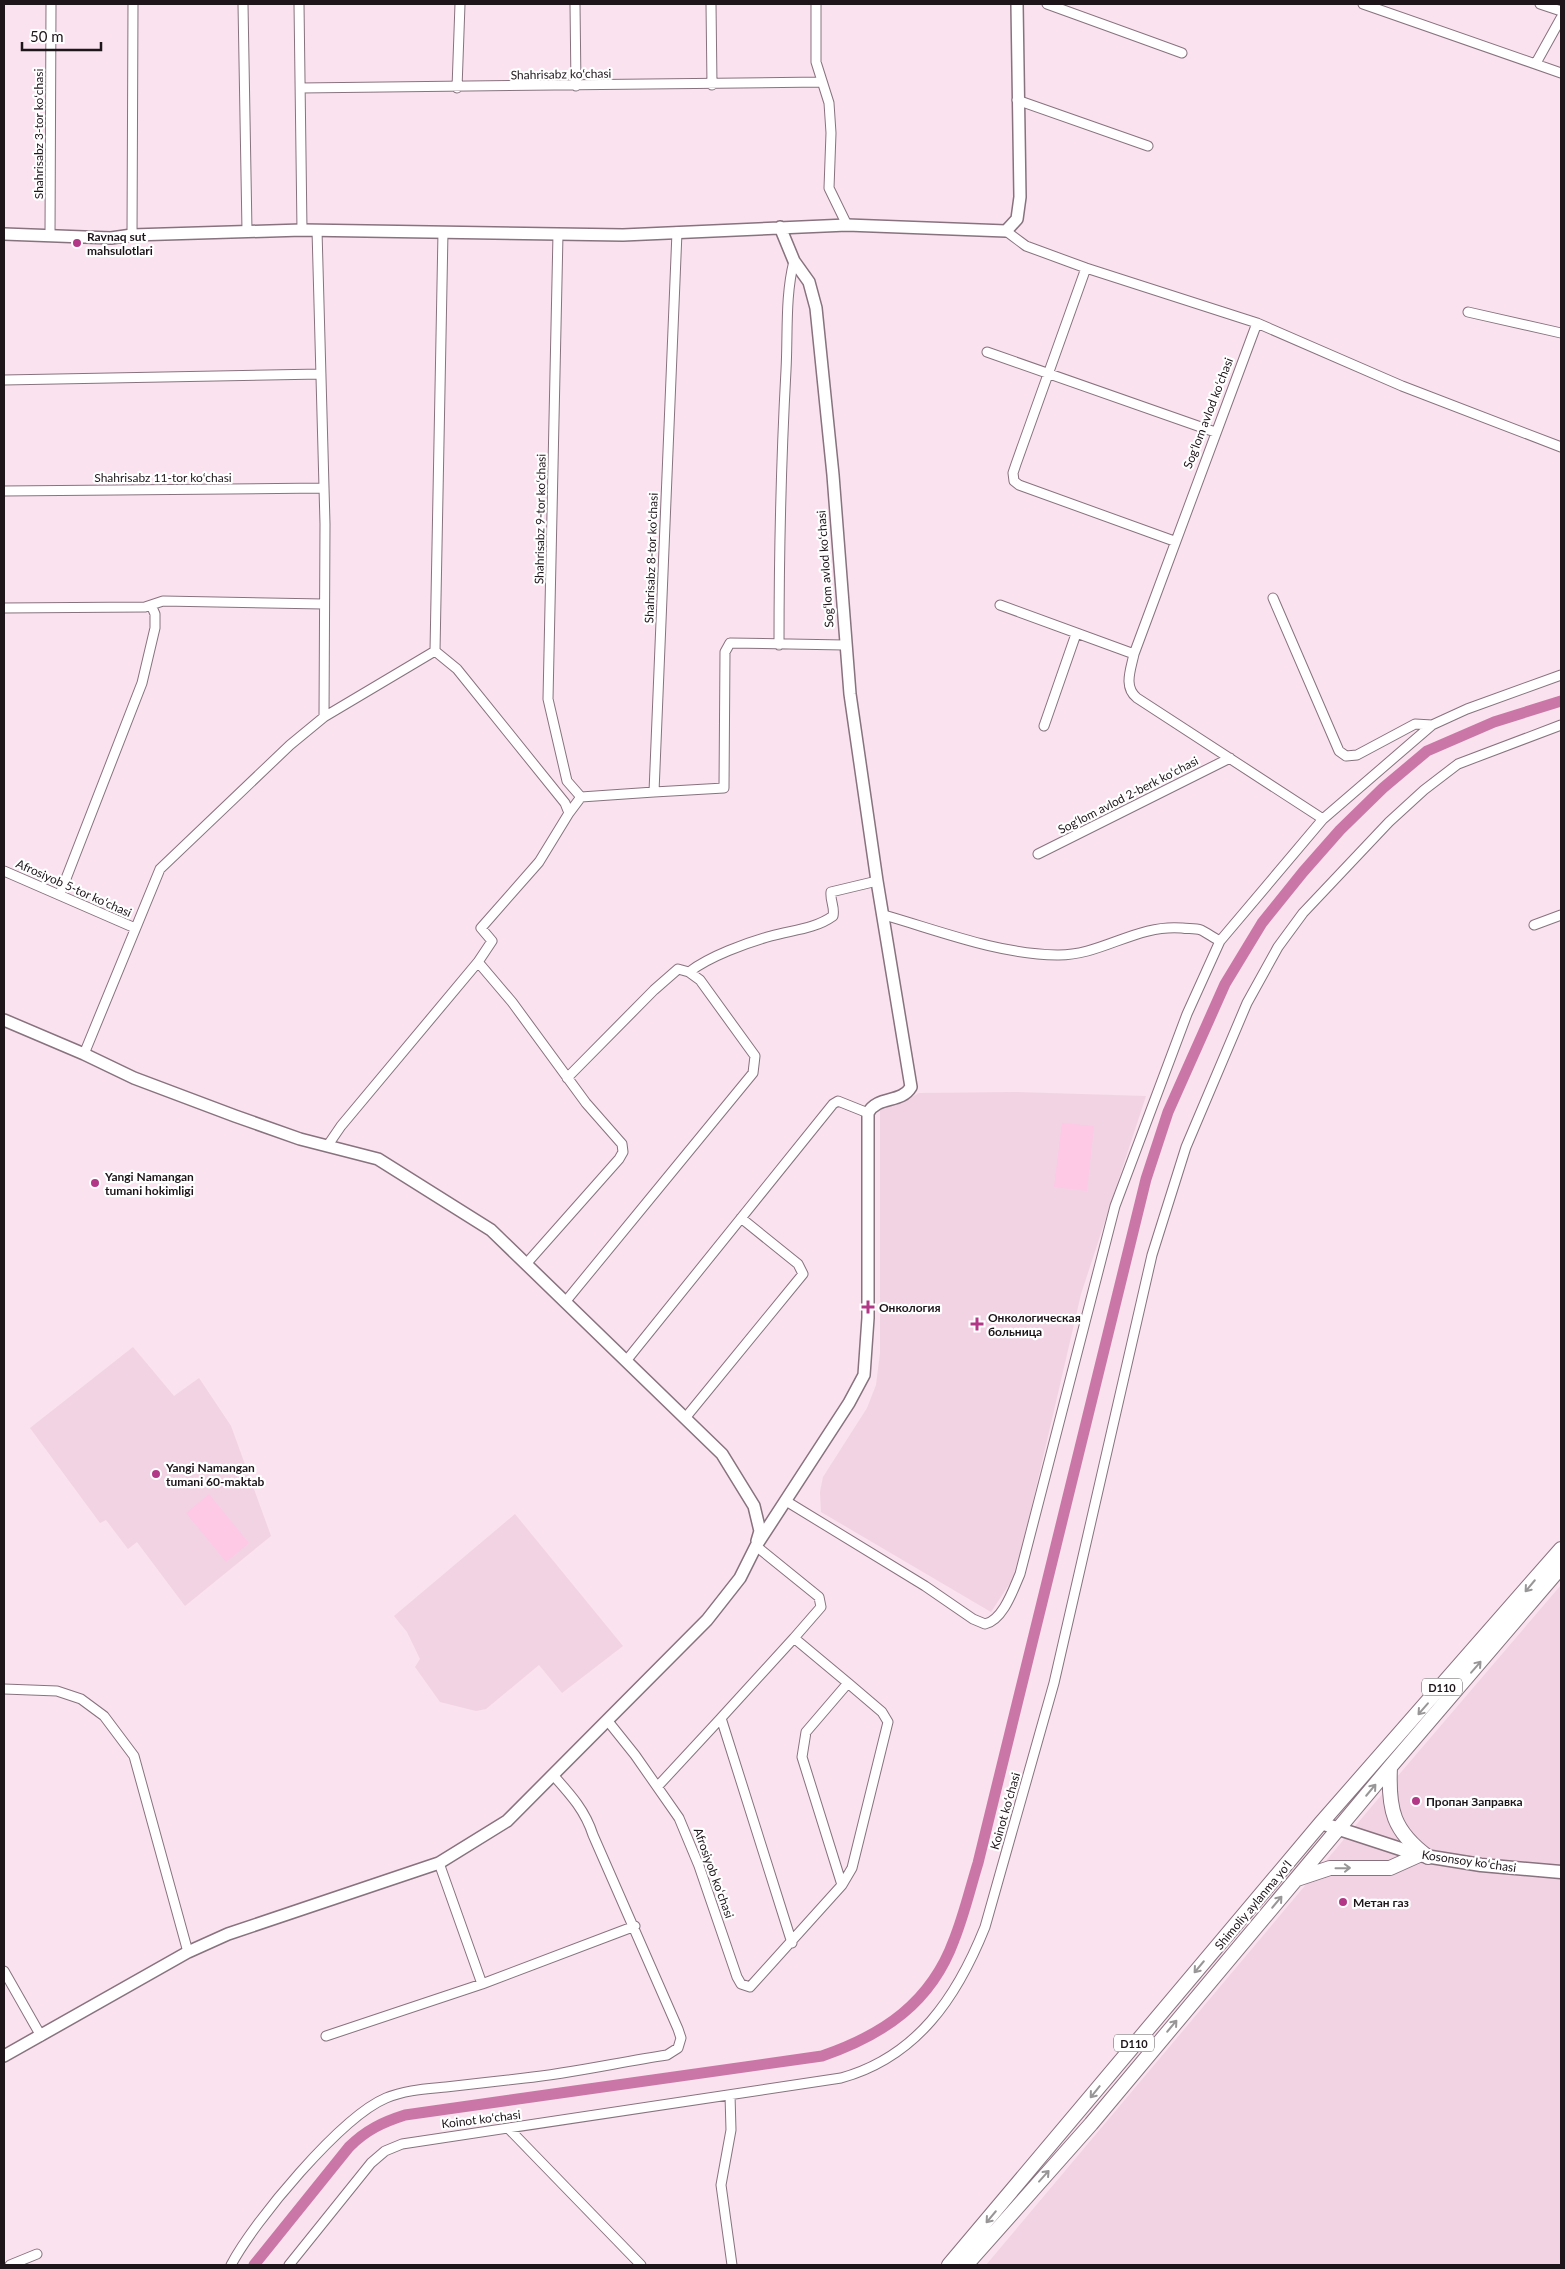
<svg xmlns="http://www.w3.org/2000/svg" width="1565" height="2269" viewBox="0 0 1565 2269" font-family="Lato,sans-serif">
<style>
.built{fill:#f2d3e3}
.green{fill:#fdc9e5}
.lines{fill:none;stroke-linecap:round;stroke-linejoin:round}
.canal{stroke:#ca77a7;stroke-width:11}
.minor-casing{stroke:#88727e;stroke-width:11}
.tertiary-casing{stroke:#88727e;stroke-width:14}
.secondary-casing{stroke:#88727e;stroke-width:15}
.primary-casing{stroke:#88727e;stroke-width:16}
.minor{stroke:#fff;stroke-width:9}
.tertiary{stroke:#fff;stroke-width:11}
.secondary{stroke:#fff;stroke-width:12}
.primary{stroke:#fff;stroke-width:14}
.oneway{stroke:#999698}
.poi-dot{fill:#b33787;stroke:#fff;stroke-width:2}
.labels{text-anchor:middle;dominant-baseline:central;stroke-width:4.5;stroke-linejoin:round;paint-order:stroke}
.shield{fill:#fff;stroke:#615b5f;stroke-width:1}
.shield-label{font-size:11px;font-weight:bold;fill:#1d151a}
.street-label{font-size:12px;fill:#1d151a;stroke:#fff}
.poi-label{font-size:12px;font-weight:bold;fill:#1d151a;stroke:#fff;text-anchor:start}
</style>
<rect width="100%" height="100%" fill="#fae2ee"/>
<path class="built" d="M1014,1092L1146,1096L1081,1294L1016,1574L991,1612L821,1512L820,1492L823,1477L867,1408L876,1385L880,1353V1105L907,1100L919,1093Z
M133,1347L174,1396L199,1378L231,1426L271,1536L185,1606L137,1542L128,1549L106,1520L100,1523L30,1428Z
M515,1514L623,1646L562,1693L539,1665L486,1709L476,1711L440,1702L415,1667L420,1659L407,1632L394,1616Z
M1561,1585V2265H986L1367,1812Z"/>
<path class="green" d="M1062,1123L1094,1126L1087,1191L1054,1187Z
M209,1494L249,1543L226,1562L186,1513Z"/>
<g class="lines">
<path class="canal" d="M254,2265L349,2147C366,2130 383,2122 405,2115L822,2056C883,2035 931,2003 954,1940C964,1915 970,1889 978,1863L1146,1179L1168,1112L1225,984L1262,923L1303,872L1340,830L1383,788L1427,751L1494,722L1561,701"/>
<defs>
<path id="minor" d="M243,4L247,231
M299,4L302,230
M575,4L576,86
M711,4L712,85
M816,4V62L829,103L831,133L829,188L847,225
M1047,4L1182,53
M1363,4L1561,73
M1540,4L1561,11
M1536,63L1561,18
M301,88L822,82
M457,88L460,4
M1017,100L1148,146
M317,230L325,524L324,717
M1006,231L1026,246L1086,268L1257,323L1402,386L1561,447
M558,234L548,699L567,781L581,797
M50,235L51,4
M132,235L133,4
M1086,268L1016,464L1013,473L1014,481L1019,485L1174,541
M1468,312L1561,333
M1257,323L1134,654C1131,669 1123,687 1137,698L1323,819
M987,352L1215,432
M4,380L321,374
M4,491L323,488
M1273,598L1339,751L1346,756L1357,755L1415,724L1432,725
M1000,605L1134,654
M4,608L145,607L163,601L323,604
M779,645C779,553 781,462 786,370C788,334 785,296 794,261
M435,651L443,232
M1044,726L1076,634
M654,792L724,788L725,652L730,643L844,645
M569,813L581,797L654,792L677,232
M1038,854L1230,758
M4,871L135,928
M60,894L142,683L155,628V614L151,605
M884,915C940,931 998,954 1057,955C1101,956 1136,924 1182,928C1188,929 1195,928 1201,930C1207,933 1214,938 1220,941
M1534,925L1561,915
M478,962L512,1002L586,1103L622,1144L623,1152L619,1159L526,1264
M689,972C710,956 746,943 771,936C792,930 815,929 833,916C835,907 830,901 831,892L877,881
M84,1054L160,869L290,745L324,717L435,651
M328,1145L341,1126L478,962L492,941L481,928L539,862L569,813L565,803L457,669L435,651
M566,1301L753,1073L755,1056L700,980L689,972L678,969L654,990L567,1078
M626,1361L833,1104L838,1101L868,1113
M686,1417L803,1274L798,1264L741,1218
M786,1501L925,1586L973,1619L985,1624C1003,1620 1013,1590 1020,1574L1115,1206L1187,1014L1220,941L1323,819L1432,725L1467,709L1561,675
M4,1689L57,1691L81,1699L104,1716L134,1756L188,1952
M607,1720L635,1755L679,1818L699,1866L737,1977L741,1984L750,1987L842,1885L802,1757L806,1732L848,1683L794,1638L821,1607L819,1597L756,1546
M658,1786L721,1718
M439,1863L482,1984
M842,1885L852,1868L888,1722L882,1712L848,1683
M792,1943L721,1718L794,1638
M4,1971L41,2036
M326,2036L482,1984L635,1926
M730,2095L731,2130L721,2185L732,2265
M509,2129L641,2265
M10,2265L37,2254
M231,2265C254,2221 341,2117 386,2098C405,2090 426,2089 446,2087C472,2084 499,2081 525,2078C573,2073 620,2062 667,2055L678,2048L681,2038L678,2029L593,1835C585,1810 570,1794 553,1775
M289,2265L371,2163L385,2151L402,2144L841,2078C917,2057 957,1997 985,1927L1054,1683L1152,1255L1186,1147L1247,1003L1278,947L1303,913L1389,822L1424,790L1458,764L1561,725"/>
<path id="tertiary" d="M4,234L111,238L132,235L302,230L623,235L847,225L1006,231L1017,219L1020,197L1017,4
M4,1020L84,1054L134,1078L235,1116L300,1139L378,1159L491,1230L722,1454L754,1506L760,1531L757,1541
M4,2056L188,1952L228,1934L439,1863L507,1821L707,1620L740,1578L756,1546L849,1403L864,1375L868,1318V1113C878,1095 901,1104 911,1087L877,881L850,694L833,475L816,308L809,282L794,261L780,227"/>
<path id="secondary" d="M1321,1823L1419,1855L1481,1865L1561,1872"/>
<path id="primary" d="M1390,1767C1388,1810 1393,1831 1428,1857
M1297,1879L1330,1868H1390L1419,1855
M949,2265L1321,1823L1561,1549
M966,2265L1091,2124L1390,1767L1561,1567"/>
</defs>
<use href="#minor" class="minor-casing"/>
<use href="#tertiary" class="tertiary-casing"/>
<use href="#secondary" class="secondary-casing"/>
<use href="#primary" class="primary-casing"/>
<use href="#minor" class="minor"/>
<use href="#tertiary" class="tertiary"/>
<use href="#secondary" class="secondary"/>
<use href="#primary" class="primary"/>
</g>
<defs><path id="oneway-shaft" d="M-6 0H5M1.5-3L5.5 0L1.5 3" fill="none" stroke-width="1.6" stroke-linecap="round" stroke-linejoin="round" transform="scale(1.25)"/></defs>
<g class="oneway">
<use href="#oneway-shaft" transform="translate(1530 1586) rotate(130)"/>
<use href="#oneway-shaft" transform="translate(1476 1667) rotate(-49)"/>
<use href="#oneway-shaft" transform="translate(1423 1709) rotate(131)"/>
<use href="#oneway-shaft" transform="translate(1371 1790) rotate(-50)"/>
<use href="#oneway-shaft" transform="translate(1343 1868) rotate(-1)"/>
<use href="#oneway-shaft" transform="translate(1277 1902) rotate(-50)"/>
<use href="#oneway-shaft" transform="translate(1199 1967) rotate(130)"/>
<use href="#oneway-shaft" transform="translate(1172 2026) rotate(-50)"/>
<use href="#oneway-shaft" transform="translate(1095 2092) rotate(129)"/>
<use href="#oneway-shaft" transform="translate(1044 2176) rotate(-48)"/>
<use href="#oneway-shaft" transform="translate(991 2217) rotate(130)"/>
</g>
<g class="poi-dot">
<circle cx="77" cy="243" r="5"/>
<circle cx="95" cy="1183" r="5"/>
<path d="M865.5 1299.5h5v5h5v5h-5v5h-5v-5h-5v-5h5z"/>
<path d="M974.5 1316.5h5v5h5v5h-5v5h-5v-5h-5v-5h5z"/>
<circle cx="156" cy="1474" r="5"/>
<circle cx="1416" cy="1801" r="5"/>
<circle cx="1343" cy="1902" r="5"/>
</g>
<g class="labels">
<g class="shield">
<rect x="1422" y="1678.5" width="40" height="17" rx="4"/>
<rect x="1114" y="2034.5" width="40" height="17" rx="4"/>
</g>
<g class="shield-label">
<text x="1442" y="1687">D110</text>
<text x="1134" y="2043">D110</text>
</g>
<g class="street-label">
<text transform="translate(561 74) rotate(-1)">Shahrisabz koʻchasi</text>
<text transform="translate(38 134) rotate(-90)">Shahrisabz 3-tor koʻchasi</text>
<text transform="translate(1208 413) rotate(-69)">Sogʻlom avlod koʻchasi</text>
<text x="163" y="477">Shahrisabz 11-tor koʻchasi</text>
<text transform="translate(540 519) rotate(-89)">Shahrisabz 9-tor koʻchasi</text>
<text transform="translate(651 558) rotate(-88)">Shahrisabz 8-tor koʻchasi</text>
<text transform="translate(825 569) rotate(-94)">Sogʻlom avlod koʻchasi</text>
<text transform="translate(1128 795) rotate(-27)">Sogʻlom avlod 2-berk koʻchasi</text>
<text transform="translate(74 888) rotate(24)">Afrosiyob 5-tor koʻchasi</text>
<text transform="translate(1005 1811) rotate(-74)">Koinot koʻchasi</text>
<text transform="translate(1469 1861) rotate(8)">Kosonsoy koʻchasi</text>
<text transform="translate(714 1873) rotate(70)">Afrosiyob koʻchasi</text>
<text transform="translate(1253 1905) rotate(-50)">Shimoliy aylanma yoʻl</text>
<text transform="translate(481 2119) rotate(-7)">Koinot koʻchasi</text>
</g>
<g class="poi-label">
<text x="87" y="236">Ravnaq sut<tspan x="87" dy="14">mahsulotlari</tspan></text>
<text x="105" y="1176">Yangi Namangan<tspan x="105" dy="14">tumani hokimligi</tspan></text>
<text x="879" y="1307">Онкология</text>
<text x="988" y="1317">Онкологическая<tspan x="988" dy="14">больница</tspan></text>
<text x="166" y="1467">Yangi Namangan<tspan x="166" dy="14">tumani 60-maktab</tspan></text>
<text x="1426" y="1801">Пропан Заправка</text>
<text x="1353" y="1902">Метан газ</text>
</g>
</g>
<rect width="1565" height="2269" fill="none" stroke="#1d151a" stroke-width="10"/>
<path d="M22 42v8h79v-8" fill="none" stroke="#1d151a" stroke-width="2.5"/>
<text x="30" y="42" font-size="15" fill="#1d151a" stroke="#ffffff" stroke-width="4" paint-order="stroke">50 m</text>
</svg>
